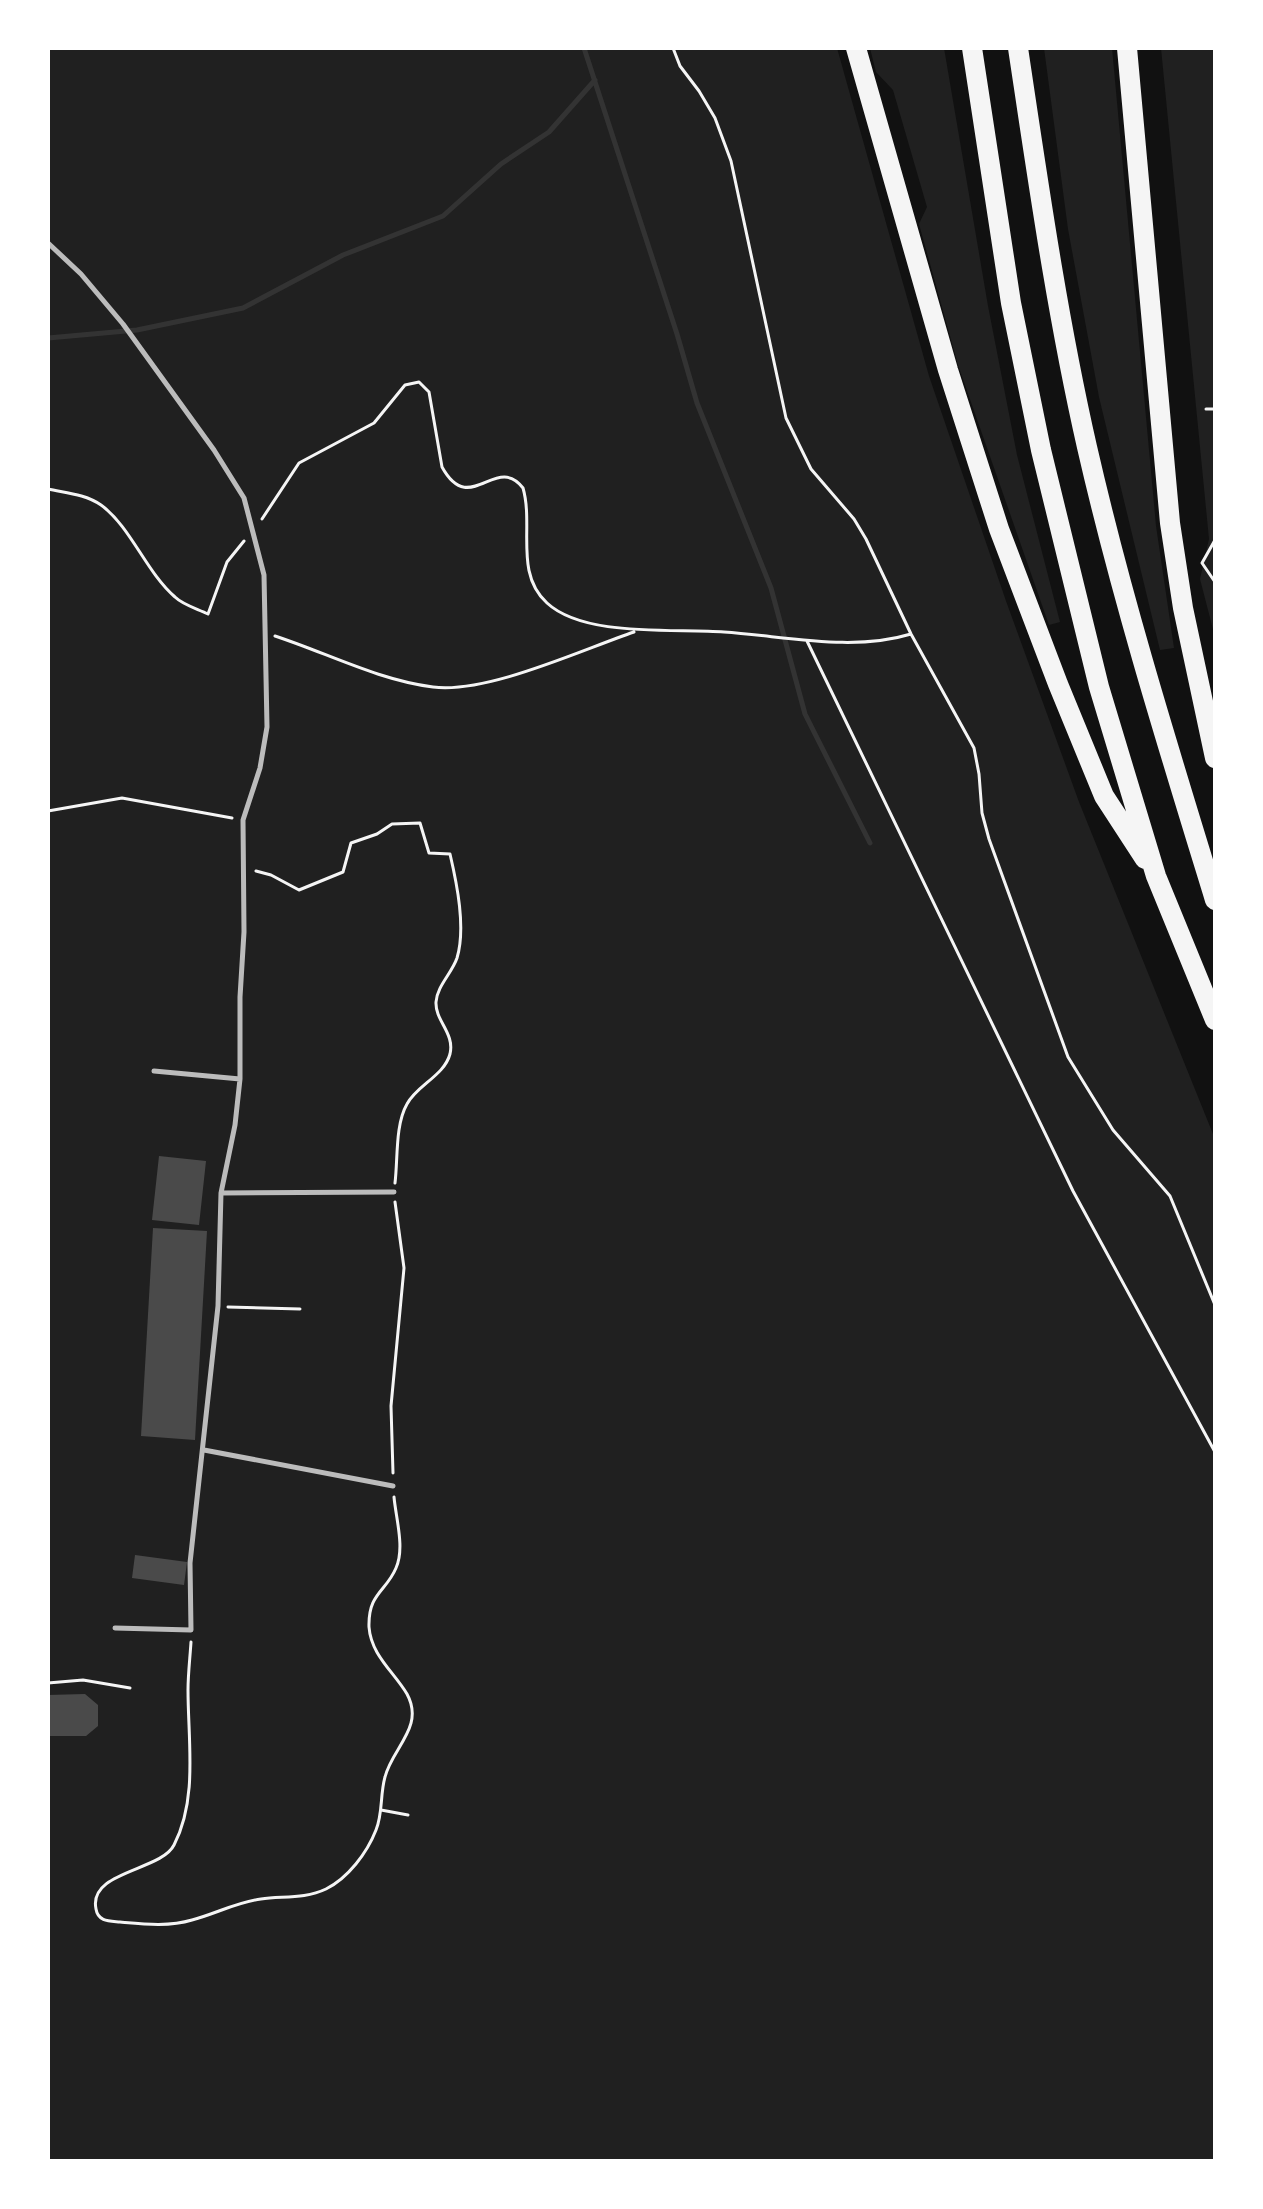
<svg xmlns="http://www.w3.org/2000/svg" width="1263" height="2209" viewBox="0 0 1263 2209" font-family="Montserrat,sans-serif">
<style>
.green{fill:#202020}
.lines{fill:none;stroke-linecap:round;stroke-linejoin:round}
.stream{stroke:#333;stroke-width:5}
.building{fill:#4a4a4a}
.path{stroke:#f5f5f5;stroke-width:3}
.service{stroke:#bcbcbc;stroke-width:5}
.motorway{stroke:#f5f5f5;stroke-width:20}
</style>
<rect width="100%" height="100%" fill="#111"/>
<path class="green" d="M48,48H837L929,376L1006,601L1079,802L1215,1139V2161H48Z
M870,48H944L988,306L1017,455L1060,622L1049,625L958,365L919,224L927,207L893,90L876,72Z
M1044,48H1112L1156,526L1174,648L1160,650L1099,397L1068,229Z
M1161,48H1215V637L1200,579L1209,539Z"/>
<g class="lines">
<path class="stream" d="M584,48L677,334L697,403L771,588L805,714L870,843
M48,338L137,330L243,308L343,255L443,216L501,164L549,132L595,80"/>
</g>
<path class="building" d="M159,1156L206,1161L199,1225L152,1220Z
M153,1228L207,1231L195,1440L141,1436Z
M135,1555L187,1562L184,1585L132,1578Z
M85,1694L98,1705V1726L86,1736H48V1695Z"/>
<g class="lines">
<path class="path" d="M673,48L680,66L699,91L715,118L731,161L786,418L811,469L854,519L866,539L911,634L974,748L979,774L982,813L989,839L1068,1057L1113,1130L1170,1196L1215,1305
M1206,409H1215
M48,489C66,493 85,494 101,505C131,527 146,572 175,597C183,605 198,609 208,614L227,562L244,541
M262,519L299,463L374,423L405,385L419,382L429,392L442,467C470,518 496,453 523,488C534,526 514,573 547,603C585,638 676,628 724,632C785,636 852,652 911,634
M1215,540L1202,563L1215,582
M275,636C327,653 378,680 433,687C487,694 581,650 634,632
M807,641L1073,1191L1215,1452
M48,811L122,798L232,818
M256,871L271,875L299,890L343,872L351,843L377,834L392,824L420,823L429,853L450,854C457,884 466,928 457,958C452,973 437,986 436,1002C435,1021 455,1033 450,1054C444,1076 417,1085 407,1104C395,1125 398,1159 395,1183
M228,1307L300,1309
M393,1473L391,1406L404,1268L395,1202
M191,1642C190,1658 188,1674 188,1690C188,1741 198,1799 174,1845C161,1871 88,1871 96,1909C98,1922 110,1921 120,1922C143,1924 169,1927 192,1920C215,1914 237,1902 261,1899C283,1896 305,1899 326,1889C348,1878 367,1853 376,1830C383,1813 380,1794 385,1777C392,1748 425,1727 407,1694C394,1672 371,1655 369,1627C368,1593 386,1592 396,1568C405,1548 396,1519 394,1497
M48,1683L83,1680L130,1688
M381,1810L408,1815"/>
<path class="service" d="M48,243L81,274L123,324L214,450L244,498L264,575L267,727L260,768L243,820L244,932L240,997V1079L235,1125L221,1193L218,1306L190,1563L191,1630L115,1628
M154,1071L240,1079
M221,1193L394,1192
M204,1450L393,1486"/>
<path class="motorway" d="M856,48L948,370L999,529L1058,684L1104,796L1145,859
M972,48L1011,303L1041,450L1099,687L1156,876L1215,1020
M1018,48C1038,181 1057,315 1087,447C1122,600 1169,750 1215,900
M1127,48L1170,523L1183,608L1215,758"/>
</g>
<rect width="1263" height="2209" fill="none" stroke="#ffffff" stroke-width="100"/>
</svg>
